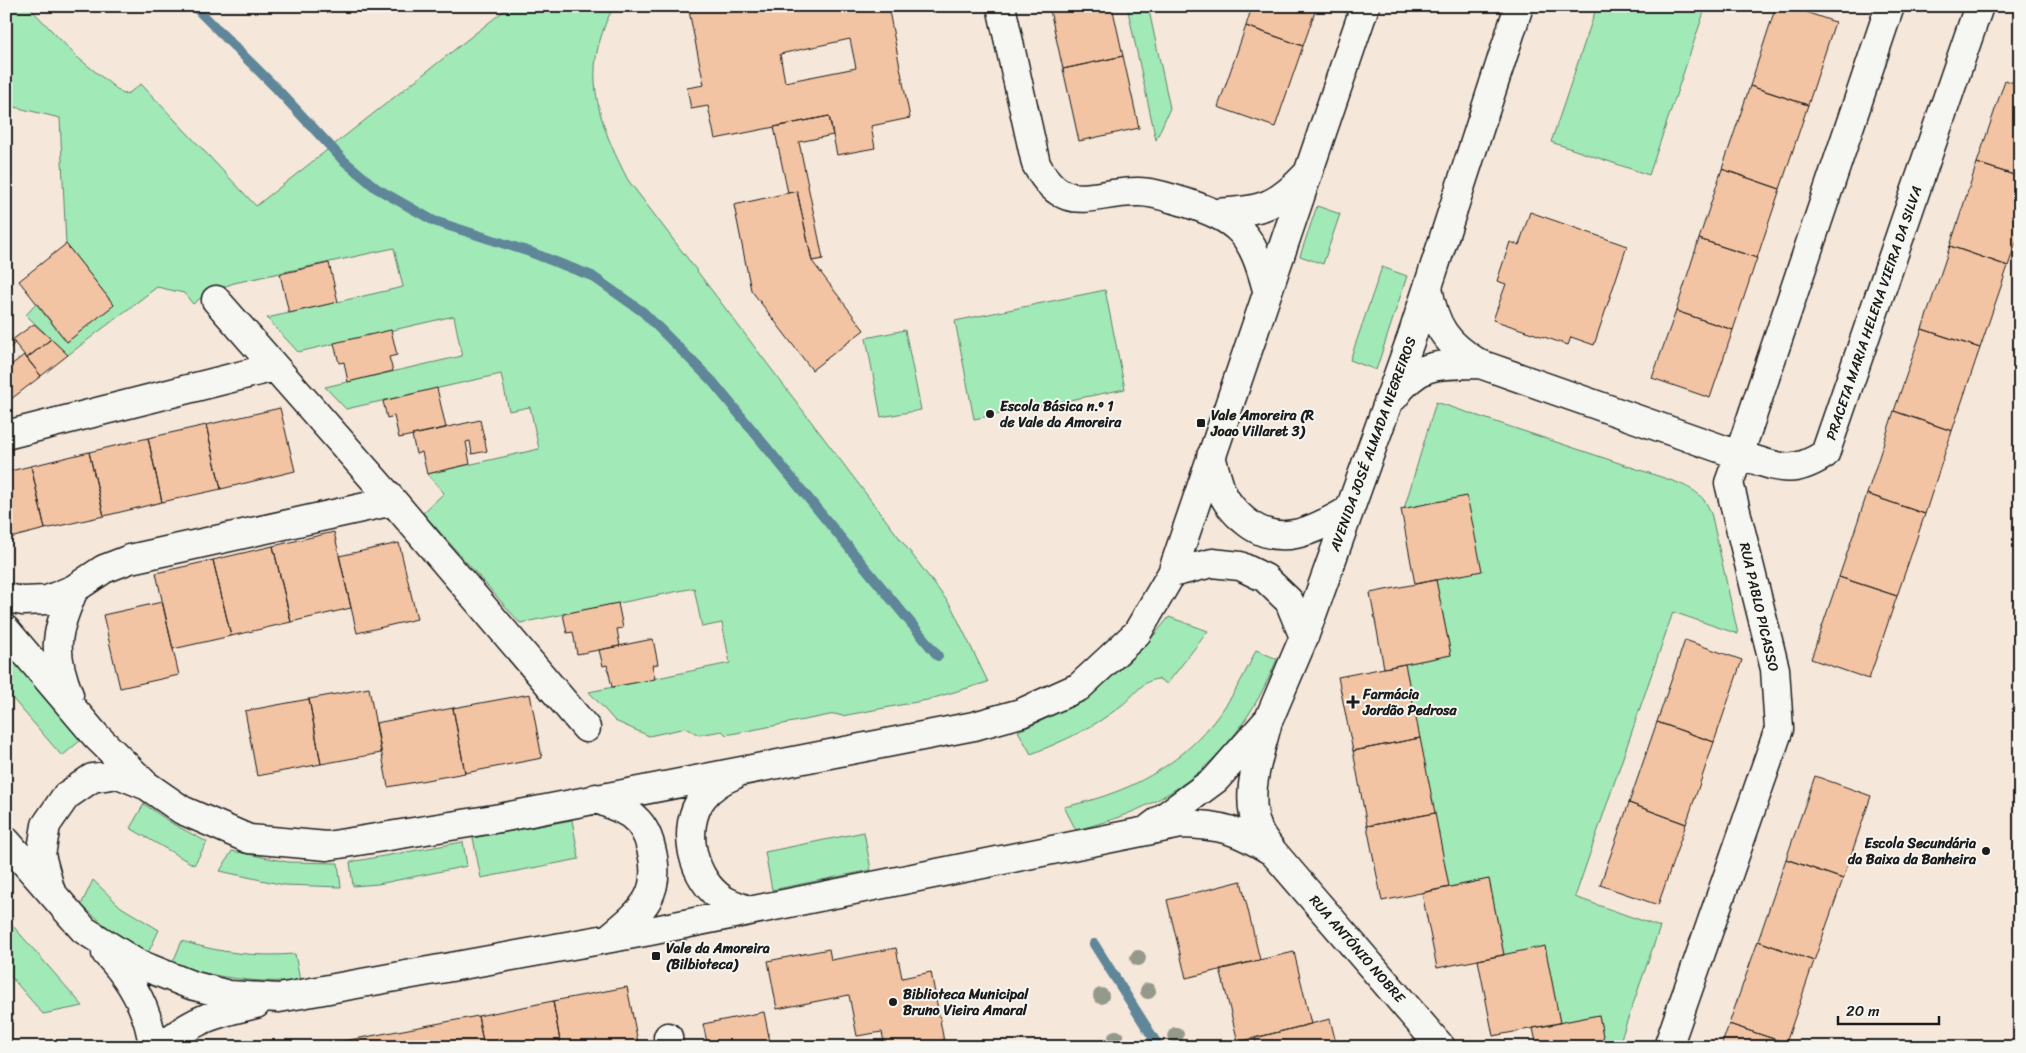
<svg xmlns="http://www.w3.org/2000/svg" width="2026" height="1053" viewBox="0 0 2026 1053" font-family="Sriracha,sans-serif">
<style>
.green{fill:#a1e9b7;stroke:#5e826a}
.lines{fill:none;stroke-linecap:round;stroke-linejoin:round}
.stream{stroke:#5f8699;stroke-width:10}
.building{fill:#f3c4a3;stroke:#1c1c1c;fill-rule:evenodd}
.street-casing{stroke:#1c1c1c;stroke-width:31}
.street{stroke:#f6f6f2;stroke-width:28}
.tree{fill:#94998b}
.poi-dot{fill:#1c1c1c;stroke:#f6f6f2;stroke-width:2}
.labels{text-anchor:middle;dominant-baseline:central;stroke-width:4;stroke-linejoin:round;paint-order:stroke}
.street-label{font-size:14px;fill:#1c1c1c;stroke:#f6f6f2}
.poi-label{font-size:14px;font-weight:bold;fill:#1c1c1c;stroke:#f6f6f2;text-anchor:start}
</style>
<rect width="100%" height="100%" fill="#f5e7da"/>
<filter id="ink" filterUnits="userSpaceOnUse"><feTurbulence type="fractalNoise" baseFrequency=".02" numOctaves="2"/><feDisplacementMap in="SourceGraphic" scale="10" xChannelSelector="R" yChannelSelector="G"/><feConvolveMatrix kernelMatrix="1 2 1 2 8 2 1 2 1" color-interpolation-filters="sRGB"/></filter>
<g filter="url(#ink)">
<path class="green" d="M6,6H28L77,57L123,94L129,93L141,84L256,206L510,6H616C607,16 605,25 601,37C584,86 605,136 628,180L951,606L988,682L927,700L842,716L835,714L726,735L722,731L699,735L686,728L649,736L615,721L589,692L730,663L722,623L702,627L694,588L520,623L423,513L444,493L427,474L539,449L530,407L509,411L501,374L346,409L325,387L462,356L454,316L298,352L267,318L403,287L394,248L234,283L207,293L193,304L184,293L157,287L68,355L26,315L36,304L67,342L114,305L66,244L60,118L6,105Z
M1127,6H1148L1170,108L1156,140Z
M1597,6H1706L1649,175L1551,142Z
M1317,206L1340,214L1323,264L1300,256Z
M1382,267L1407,276L1376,370L1350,360Z
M1105,290L1125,389L974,419L955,321Z
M905,330L921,410L881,417L866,338Z
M1436,402L1676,482C1695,490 1706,496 1712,517L1738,634L1673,612L1575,897L1660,927L1618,1047H1605L1599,1015L1560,1023L1545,947L1504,955L1489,879L1449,887L1405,664L1451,655L1436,580L1404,509Z
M1169,617L1208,631L1167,684L1159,679C1143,679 1134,696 1122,705C1095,727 1064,741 1031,754L1018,731C1083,705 1126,672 1169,617Z
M1256,650L1277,659C1237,756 1177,805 1076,830L1064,807C1161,786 1216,740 1256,650Z
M6,652L81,740L62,756L6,691Z
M144,804L173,824L207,842L194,865L130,828Z
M572,820L579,859L481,878L473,838Z
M864,832L871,870L772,890L765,852Z
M463,842L467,866L378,884L353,886L350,862Z
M232,851L288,862L338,863L341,887L284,885L220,871Z
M93,880L121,907L159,930L148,953L112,931L81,905Z
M6,918L83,1006L43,1014L6,971Z
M182,941C220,953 255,957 295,954L300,981C255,983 215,978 172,964Z"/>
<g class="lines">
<path class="stream" d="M194,6L277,89L343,160L376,188L434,221L530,252L592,276L643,312L712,381L938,656
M1094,944L1159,1047"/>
</g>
<path class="building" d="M712,6H768L769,12L799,6H888L910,118L871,126L875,148L837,155L829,116L715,139L708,106L691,109L687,88L704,85L689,11ZM850,39L856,68L785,82L780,54Z
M768,6H799L769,12Z
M1049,6H1112L1123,56L1063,69Z
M1252,6H1317L1303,46L1246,26Z
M1776,6H1788L1835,22L1808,105L1750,86Z
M1246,26L1303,46L1275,127L1218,107Z
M1123,56L1139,128L1079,141L1063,69Z
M2005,80L2020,85V177L1977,163Z
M1750,86L1808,105L1780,189L1722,169Z
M829,116L833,135L799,142L823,259L812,261L797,191L788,193L774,127Z
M1977,163L2020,177V231L2008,266L1950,246Z
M1722,169L1780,189L1757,258L1699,239Z
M797,191L812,261L864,330L812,370L751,290L734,205Z
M1530,212L1627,246L1594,345L1571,337L1568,345L1493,320L1506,284L1497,281L1510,242L1519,245Z
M1699,239L1757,258L1733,330L1676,311Z
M66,244L114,305L67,342L19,281Z
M1950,246L2008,266L1980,348L1922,329Z
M329,263L338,302L289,313L280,274Z
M1676,311L1733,330L1710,398L1652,378Z
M34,324L51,339L27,358L12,340Z
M1922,329L1980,348L1952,431L1894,411Z
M391,330L397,355L389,357L393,371L348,382L344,362L339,363L334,343Z
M6,333L15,343L6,351Z
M51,339L68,355L41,376L27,358Z
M24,355L41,376L6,403V369Z
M437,388L446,428L399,438L394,416L387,418L383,401Z
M280,408L295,471L221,489L206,425Z
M1894,411L1952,431L1925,514L1867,494Z
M480,420L487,451L472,454L470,441L466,442L470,464L427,474L422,452L416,454L412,435Z
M206,425L221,489L162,502L148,438Z
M148,438L162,502L104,516L89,452Z
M89,452L104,516L45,529L31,466Z
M31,466L45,529L6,539V472Z
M1867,494L1925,514L1897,596L1839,577Z
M1467,496L1482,571L1415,584L1401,509Z
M334,532L351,608L291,622L273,546Z
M399,543L417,619L357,633L339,556Z
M273,546L291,622L231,636L213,560Z
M213,560L231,636L173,649L156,573Z
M1839,577L1897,596L1869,679L1811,659Z
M1436,580L1451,655L1384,668L1370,593Z
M162,602L179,675L120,688L103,615Z
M618,603L623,628L617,629L620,646L577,654L573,632L567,633L563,614Z
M653,639L658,664L652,665L655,679L612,687L607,665L603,666L599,650Z
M1685,640L1742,660L1714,742L1657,722Z
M1405,664L1420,738L1353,751L1338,677Z
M369,688L381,753L321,764L309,699Z
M530,694L542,758L465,773L453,708Z
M309,699L321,764L257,776L245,711Z
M453,708L465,773L388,787L376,723Z
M1657,722L1714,742L1686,824L1629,803Z
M1420,738L1435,813L1367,826L1353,751Z
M1815,776L1871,796L1843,879L1786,859Z
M1629,803L1686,824L1658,905L1600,885Z
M1435,813L1449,887L1382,901L1367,826Z
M1786,859L1843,879L1814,961L1758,941Z
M1489,879L1504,955L1437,968L1422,893Z
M1241,881L1260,960L1186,978L1167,900Z
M1758,941L1814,961L1786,1043L1729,1024Z
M1545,946L1560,1023L1493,1036L1478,960Z
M896,948L902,978L931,972L945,1047H885L882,1032L857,1036L849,995L777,1009L768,961L829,949L831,960Z
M1294,952L1311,1024L1238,1042L1220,969Z
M627,987L639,1047H561L553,1001Z
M553,1001L561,1047H484L478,1016Z
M764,1012L771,1047H714L713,1041L707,1042L703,1024Z
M1599,1015L1605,1047H1537L1533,1028Z
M478,1016L484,1047H329L328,1044Z
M1330,1019L1337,1047H1257L1255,1038Z
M1729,1024L1786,1043L1784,1047H1721Z"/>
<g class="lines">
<defs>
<path id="street" d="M1001,6L1036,164C1065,218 1092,191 1139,192C1155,192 1169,198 1184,202C1240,220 1252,233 1267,290
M1890,6L1739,455C1777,466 1790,477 1825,454L1979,6
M1217,213C1261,210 1275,208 1306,175
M1428,287C1434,326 1446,344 1480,364L1739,455L1729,483L1775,669L1779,729L1668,1047
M216,300L393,501L586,728
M1394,397C1420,361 1439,365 1480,364
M6,435L275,367
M1211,456C1214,467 1217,479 1221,490C1225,501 1235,513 1244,520C1278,550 1315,530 1349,510
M1172,573L1212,563L1240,566L1265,578L1289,601L1304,637
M6,598L23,601L47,600L74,589L104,569L130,559L393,501
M6,630L96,736L146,785L182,810L249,839L327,846L500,818L974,726L1021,713L1079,687L1137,633L1172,573L1365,6
M69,695C51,649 56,634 74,589
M1267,725C1259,757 1244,795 1258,829C1261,837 1268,845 1273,852L1441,1047
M734,775C722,780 711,787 703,797C680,827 692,880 724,900C731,904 740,907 748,910
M596,798C607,804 622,808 631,815C642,823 648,835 651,848C663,894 643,910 609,938
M1151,827L1216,779L1269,719L1304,637L1412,336L1519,6
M6,841L84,930L136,963L191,985L229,995L279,998L650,931L1181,824C1222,825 1238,830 1273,852
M50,889L41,855L46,825L66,796L92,778L118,774L145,785
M106,953C131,979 149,1010 153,1047
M668,1037L669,1047
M161,1047C195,1018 214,1014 256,1004"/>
</defs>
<use href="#street" class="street-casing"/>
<use href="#street" class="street"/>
</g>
<g class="tree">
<circle cx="1138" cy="958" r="8"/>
<circle cx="1148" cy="991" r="8"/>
<circle cx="1101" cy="996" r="8"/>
<circle cx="1176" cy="1035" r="8"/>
<circle cx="1116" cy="1038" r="8"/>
</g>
</g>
<g class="poi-dot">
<circle cx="990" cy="414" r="5"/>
<rect x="1196" y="418" width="10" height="10" rx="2.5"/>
<path d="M1350.5 694.5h5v5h5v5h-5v5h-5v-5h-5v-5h5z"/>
<circle cx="1986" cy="851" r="5"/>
<rect x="651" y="951" width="10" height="10" rx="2.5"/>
<circle cx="893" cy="1002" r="5"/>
</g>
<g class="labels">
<g class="street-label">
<text transform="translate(1874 313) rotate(-71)">PRACETA MARIA HELENA VIEIRA DA SILVA</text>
<text transform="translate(1373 444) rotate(-70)">AVENIDA JOSÉ ALMADA NEGREIROS</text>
<text transform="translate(1759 607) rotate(77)">RUA PABLO PICASSO</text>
<text transform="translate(1357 949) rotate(49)">RUA ANTÓNIO NOBRE</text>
</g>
<g class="poi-label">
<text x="1000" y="406">Escola Básica n.º 1<tspan x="1000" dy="16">de Vale da Amoreira</tspan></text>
<text x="1211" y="415">Vale Amoreira (R<tspan x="1211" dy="16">Joao Villaret 3)</tspan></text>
<text x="1363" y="694">Farmácia<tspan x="1363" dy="16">Jordão Pedrosa</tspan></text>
<text x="1976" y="843" text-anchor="end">Escola Secundária<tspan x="1976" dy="16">da Baixa da Banheira</tspan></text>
<text x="666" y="948">Vale da Amoreira<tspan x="666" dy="16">(Bilbioteca)</tspan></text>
<text x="903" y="994">Biblioteca Municipal<tspan x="903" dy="16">Bruno Vieira Amaral</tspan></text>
</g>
</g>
<rect width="2026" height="1053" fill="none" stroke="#f6f6f2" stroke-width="25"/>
<rect x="12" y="12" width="2001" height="1028" fill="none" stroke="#1c1c1c" stroke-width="2" filter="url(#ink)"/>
<path d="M1838 1016v8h101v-8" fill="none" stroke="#1c1c1c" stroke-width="2.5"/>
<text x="1846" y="1016" font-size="15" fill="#1c1c1c" stroke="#f6f6f2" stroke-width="4" paint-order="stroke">20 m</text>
</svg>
